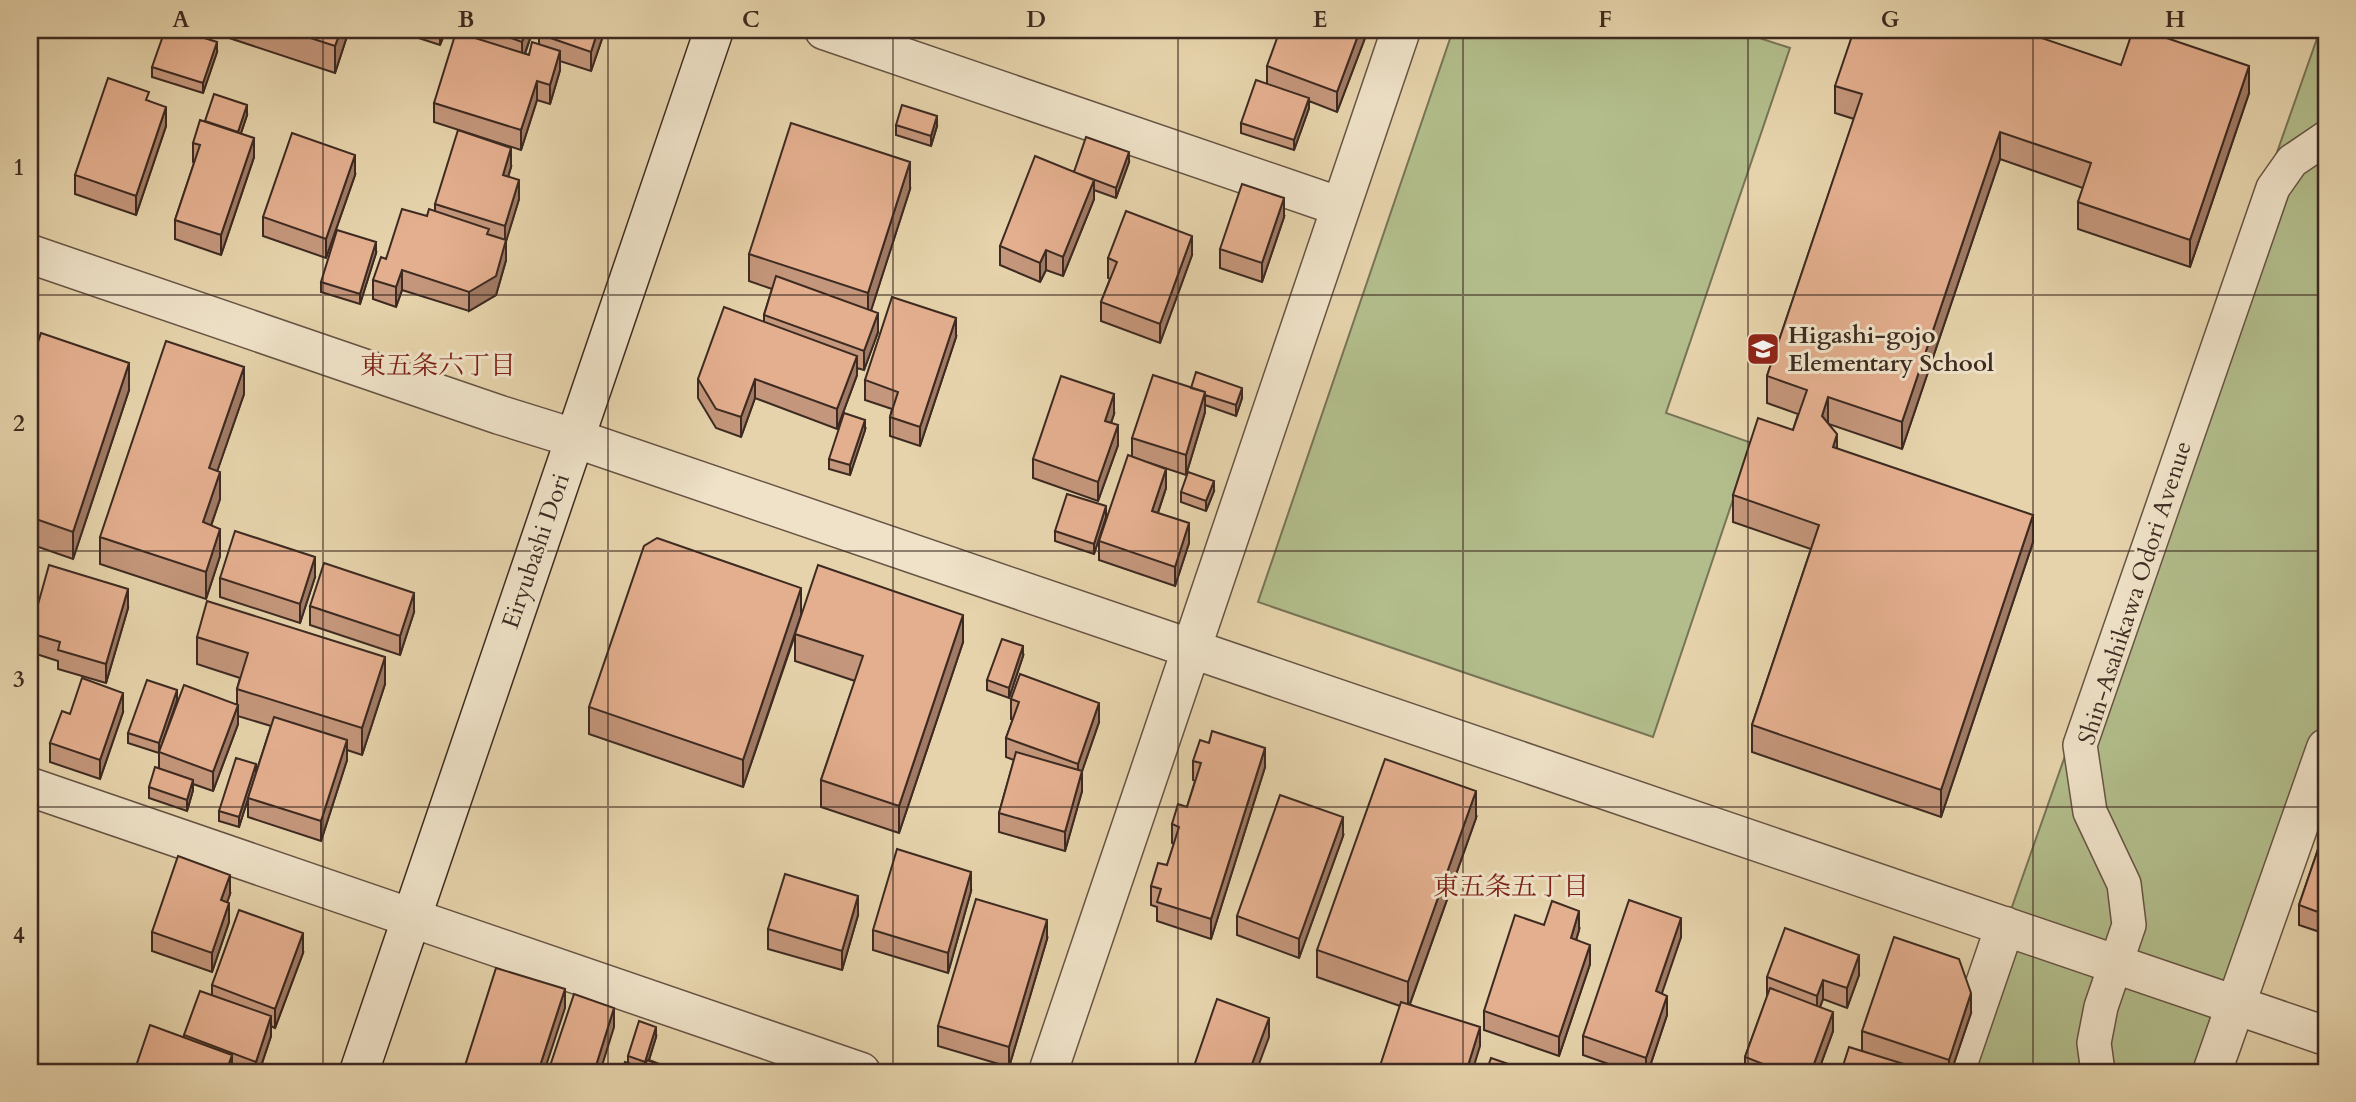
<svg xmlns="http://www.w3.org/2000/svg" width="2356" height="1102" viewBox="0 0 2356 1102" font-family="Cardo,'Noto Serif JP',serif">
<style>
.green{fill:#b2bd8b;stroke:#787456;stroke-width:2}
.lines{fill:none;stroke-linecap:round;stroke-linejoin:round}
.pedestrian-casing{stroke:#675444;stroke-width:36}
.minor-casing{stroke:#675444;stroke-width:41}
.secondary-casing{stroke:#3d2a21;stroke-width:41}
.pedestrian{stroke:#efe2c8;stroke-width:33}
.minor{stroke:#efe2c8;stroke-width:38}
.secondary{stroke:#efe2c8;stroke-width:38}
.wall{fill:#c4967b;stroke:#3d2a21;stroke-width:2}
.shaded-wall{fill:#a07a64;stroke:#3d2a21;stroke-width:2}
.building{fill:#e4af8f;stroke:#3d2a21;stroke-width:2}
.grid{fill:none;stroke:#3d2a21;stroke-width:2;stroke-opacity:0.55}
.labels{text-anchor:middle;dominant-baseline:central;stroke-width:6;stroke-linejoin:round;paint-order:stroke}
.poi-label{font-size:24px;font-weight:bold;fill:#3d2a21;stroke:#efe2c8;text-anchor:start}
.street-label{font-size:24px;fill:#3d2a21;stroke:#efe2c8}
.neighbourhood-label{font-size:26px;fill:#7a1f14;stroke:#efe2c8}
.neatline{fill:none;stroke:#3d2a21;stroke-width:2.5}
.grid-label{font-size:23px;text-anchor:middle;font-weight:bold;fill:#3d2a21}
</style>
<rect width="100%" height="100%" fill="#e6d3ab"/>
<filter id="stains"><feTurbulence type="fractalNoise" baseFrequency=".00286" numOctaves="4"/><feColorMatrix values="0 0 0 0 .2 0 0 0 0 .09 0 0 0 0 .02 0 0 0 .5 -.17"/></filter>
<radialGradient id="worn" r=".72"><stop offset=".6" stop-color="#630" stop-opacity="0"/><stop offset="1" stop-color="#630" stop-opacity=".3"/></radialGradient>
<path class="green" d="M1453,30H1735L1790,48L1666,413L1752,443L1653,737L1258,602Z
M2320,30H2326V748L2213,1072H1954Z"/>
<g class="lines">
<defs>
<path id="pedestrian" d="M2098,1072L2094,1043L2101,1007L2129,925L2124,884L2090,812L2080,745L2273,188L2292,161L2326,138"/>
<path id="minor" d="M824,30L1341,207
M30,254L500,415L574,438L2326,1036
M30,787L861,1072
M1048,1072L1401,30
M1955,1072L2005,926
M2212,1072L2326,748"/>
<path id="secondary" d="M359,1072L714,30"/>
</defs>
<use href="#pedestrian" class="pedestrian-casing"/>
<use href="#minor" class="minor-casing"/>
<use href="#secondary" class="secondary-casing"/>
<use href="#pedestrian" class="pedestrian"/>
<use href="#minor" class="minor"/>
<use href="#secondary" class="secondary"/>
</g>
<path class="wall" d="M205,30H349L335,73Z
M394,30H446L440,45Z
M475,30H533L525,54L529,55L539,44V34L540,30H605L591,71L560,61V70L550,104L537,100L521,150L434,122V103L475,38Z
M1201,30H1215L1214,34Z
M1368,30L1337,112L1309,101V108L1294,150L1241,133V123L1267,84V66Z
M217,52L203,93L152,77V67Z
M2121,65L2249,93L2190,267L2078,229V202L2083,188L2000,159L1902,449L1829,424L1837,449L2033,542L1941,817L1752,752V725L1811,549L1733,522V495L1793,430L1798,414L1767,403V376L1854,119L1835,113V86Z
M149,101L166,126L136,215L75,194V175Z
M247,115L241,133L254,157L221,255L175,239V220L194,163L193,162V143L205,121Z
M896,125L937,126L931,146L896,135Z
M1129,162L1116,198L1094,190V199L1063,276L1046,270L1040,282L1000,265V246L1074,172Z
M511,167L508,177L519,199L506,240V260L496,295L469,311L402,290L396,307L373,299V280L386,259L427,216L435,211V204Z
M355,175L326,258L263,236V217Z
M910,189L871,310L878,332L864,370L857,368V375L837,429L755,398L741,437L716,428L698,398V379L764,322V315L772,289L749,281V254Z
M1284,217L1262,282L1220,268V249Z
M376,253L360,304L321,292V282Z
M1192,255L1160,343L1101,321V302L1110,279L1108,278V258Z
M956,337L920,446L890,436V417L892,409L865,400V380Z
M30,366L129,390L73,559L30,544Z
M1191,388L1242,398L1236,416L1205,405V412L1186,475L1150,463L1166,488L1158,513L1189,543L1175,586L1099,560V541L1132,457V438Z
M244,394L217,471L220,499L211,526L220,556L206,599L100,564V537Z
M1114,414L1111,423L1118,445L1098,501L1033,478V459Z
M865,430L850,475L829,469V459Z
M1214,491L1206,511L1181,502V492Z
M1106,517L1094,554L1055,541V531Z
M315,577L300,623L220,597V578Z
M310,606L414,612L400,655L310,625Z
M128,608L106,683L58,669V661L30,652V632Z
M801,613L963,642L899,833L821,807V780L855,681L795,661V635L743,787L589,734V707Z
M197,637L385,684L362,755L347,750V760L321,841L248,817V798L239,827L219,821V811L256,773L271,726L238,716V724L213,791L193,784V790L187,811L149,798V787L159,769V753L128,743V733L177,700L163,741L237,704V689L240,678L197,664Z
M1023,656L1009,698L987,690V680Z
M1011,699L1099,722L1082,771V791L1065,851L999,832V813L1014,760L1006,757V738L1013,719H1011Z
M123,712L100,779L50,762V743L70,714Z
M1193,761L1265,767L1211,939L1157,921V907L1151,905V886L1167,865L1174,844L1172,843V824L1187,807L1195,781L1193,780Z
M1476,818L1410,1004L1480,1046L1400,1006L1317,977V950Z
M2326,826V934L2299,925V905Z
M1343,836L1299,958L1237,935V916Z
M971,891L948,973L873,950V930Z
M230,894L227,902L229,922L212,972L152,951V932Z
M858,915L842,970L768,949V929Z
M1579,930L1576,940L1590,964L1559,1056L1484,1030V1011Z
M1681,937L1661,993L1667,1015L1648,1072H1631L1583,1055V1036Z
M1047,939L1009,1067L938,1046V1026Z
M303,953L275,1028L271,1026V1036L259,1072H134L184,1037V1035L212,995V985Z
M1859,975L1847,1008L1823,999L1820,1007L1833,1031L1818,1072H1745V1057L1767,997V977Z
M1971,1013L1951,1072H1926L1910,1067V1072L1862,1051V1031Z
M656,1037L649,1060L680,1072H621L628,1063V1056Z"/>
<path class="shaded-wall" d="M341,30H349L335,73V46Z
M440,30H446L440,45Z
M526,30H533L522,61V42Z
M598,30H605L591,71V52Z
M1360,30H1368L1337,112V92Z
M217,42V52L203,93V83Z
M560,51V70L550,104V85Z
M2249,66V93L2190,267V240Z
M537,81V100L521,150V130Z
M1309,98V108L1294,150V140Z
M247,105V115L237,145V135Z
M166,107V126L136,215V196Z
M937,116V126L931,146V136Z
M2000,132V159L1902,449V422Z
M254,138V157L221,255V235Z
M511,148V167L503,194V175Z
M1129,152V162L1116,198V188Z
M355,155V175L326,258V239Z
M910,162V189L868,320V293Z
M519,180V199L505,245V226Z
M1094,180V199L1063,276V257Z
M1284,198V217L1262,282V263Z
M1192,236V255L1160,343V324Z
M506,240V260L496,295L469,311V292Z
M376,242V253L360,304V294Z
M1046,250V270L1040,282V263Z
M402,270V290L396,307V287Z
M878,313V332L864,370V351Z
M956,318V337L920,446V427Z
M857,356V375L837,429V409Z
M129,363V390L73,559V532Z
M244,367V394L209,495V468Z
M755,379V398L741,437V417Z
M1242,388V398L1236,416V405Z
M1205,392V412L1186,475V455Z
M1114,394V414L1105,440V421Z
M1828,397V424L1822,416Z
M865,420V430L850,475V465Z
M1118,425V445L1098,501V482Z
M1837,434V461L1833,447Z
M1166,469V488L1152,530V511Z
M220,472V499L203,549V522Z
M1214,481V491L1206,511V501Z
M1106,506V517L1094,554V544Z
M2033,515V542L1941,817V790Z
M1189,523V543L1175,586V567Z
M220,529V556L206,599V572Z
M315,557V577L300,623V604Z
M801,588V615L743,787V760Z
M128,589V608L106,683V664Z
M414,593V612L400,655V636Z
M963,615V642L899,833V806Z
M1023,646V656L1009,698V688Z
M385,657V684L362,755V728Z
M177,690V700L159,753V743Z
M123,693V712L100,779V760Z
M1099,703V722L1078,783V764Z
M238,705V724L213,791V772Z
M347,740V760L321,841V821Z
M1265,748V767L1211,939V919Z
M256,764V774L239,827V817Z
M1082,771V791L1065,851V832Z
M193,780V790L187,811V800Z
M1476,791V818L1408,1009V982Z
M1343,817V836L1299,958V939Z
M971,872V891L948,973V953Z
M230,875V894L221,920V900Z
M858,896V915L842,970V951Z
M229,903V922L212,972V953Z
M1579,911V930L1571,957V938Z
M1681,918V937L1656,1011V991Z
M1047,920V939L1009,1067V1047Z
M303,933V953L275,1028V1009Z
M1590,945V964L1559,1056V1037Z
M1859,955V975L1847,1008V988Z
M1823,980V999L1817,1015V996Z
M565,989V1008L544,1072H538Z
M1971,993V1013L1951,1072H1949V1060Z
M1667,996V1015L1648,1072H1646V1058Z
M614,1008V1027L600,1072H594Z
M1833,1012V1031L1818,1072H1811Z
M271,1016V1036L259,1072H256V1062Z
M1269,1018V1037L1256,1072H1249Z
M656,1027V1037L645,1072V1062Z
M1480,1027V1046L1472,1072H1466Z
M232,1055V1072H226Z"/>
<path class="building" d="M165,30H179L217,42L203,83L152,67Z
M286,30H341L335,46Z
M489,30H526L522,42Z
M540,30H598L591,52L539,34Z
M1280,30H1360L1337,92L1267,66Z
M1854,30H2018L2121,65L2133,30H2143L2249,66L2190,240L2078,202L2091,163L2000,132L1902,422L1828,397L1822,416L1837,434L1833,447L2033,515L1941,790L1752,725L1819,525L1733,495L1758,418L1793,430L1807,390L1767,376L1862,94L1835,86Z
M456,32L529,55L532,42L560,51L550,85L537,81L521,130L434,103Z
M108,78L149,92L146,100L166,107L136,196L75,175Z
M1256,80L1309,98L1294,140L1241,123Z
M214,94L247,105L238,132L205,121Z
M902,105L937,116L931,136L896,125Z
M200,120L254,138L221,235L175,220L200,145L193,143Z
M791,123L910,162L868,293L749,254Z
M458,130L511,148L503,175L519,180L505,226L435,204Z
M292,133L355,155L326,239L263,217Z
M1086,137L1129,152L1116,188L1074,172Z
M1035,156L1094,180L1063,257L1046,250L1040,263L1000,246Z
M1242,184L1284,198L1262,263L1220,249Z
M402,209L427,216L429,209L489,229L487,234L506,240L496,276L469,292L402,270L396,287L373,280L381,257L386,259Z
M1126,211L1192,236L1160,324L1101,302L1117,262L1108,258Z
M337,230L376,242L360,294L321,282Z
M776,276L878,313L864,351L764,315Z
M892,297L956,318L920,427L890,417L898,392L865,380Z
M724,307L857,356L837,409L755,379L741,417L716,409L698,379Z
M41,333L129,363L73,532L30,517V366Z
M166,341L244,367L209,468L220,472L203,522L220,529L206,572L100,537Z
M1196,372L1242,388L1236,405L1205,395V392L1191,388Z
M1153,375L1205,392L1186,455L1132,438Z
M1061,376L1114,394L1105,421L1118,425L1098,482L1033,459Z
M844,413L865,420L850,465L829,459Z
M1128,455L1166,469L1152,511L1189,523L1175,567L1099,541Z
M1188,472L1214,481L1206,501L1181,492Z
M1067,494L1106,506L1094,544L1055,531Z
M235,531L315,557L300,604L220,578Z
M657,538L801,588L743,760L589,707L644,546Z
M324,563L414,593L400,636L310,606Z
M49,565L128,589L106,664L58,650L60,642L30,633Z
M818,565L963,615L899,806L821,780L863,656L795,634Z
M207,601L385,657L362,728L237,689L248,653L197,637Z
M1002,639L1023,646L1009,688L987,680Z
M1020,674L1099,703L1078,764L1006,738L1019,702L1011,699Z
M82,678L123,693L100,760L50,743L62,711L70,714Z
M147,680L177,690L159,743L128,733Z
M184,685L238,705L213,772L159,752Z
M274,717L347,740L321,821L248,798Z
M1212,731L1265,748L1211,919L1157,902L1161,889L1151,886L1158,863L1167,865L1179,827L1172,824L1178,804L1187,807L1201,763L1193,761L1200,740L1209,743Z
M1016,752L1082,771L1065,832L999,813Z
M236,758L256,764L239,817L219,811Z
M1385,759L1476,791L1408,982L1317,950Z
M155,767L193,780L187,800L149,787Z
M1280,795L1343,817L1299,939L1237,916Z
M2326,826V915L2299,905Z
M897,849L971,872L948,953L873,930Z
M178,856L230,875L221,900L229,903L212,953L152,932Z
M785,874L858,896L842,951L768,929Z
M976,899L1047,920L1009,1047L938,1026Z
M1629,900L1681,918L1656,991L1667,996L1646,1058L1583,1036Z
M1552,901L1579,911L1571,938L1590,945L1559,1037L1484,1011L1515,915L1544,925Z
M239,910L303,933L275,1009L212,985Z
M1785,928L1859,955L1847,988L1823,980L1817,996L1767,977Z
M1894,937L1959,959L1971,993L1949,1060L1862,1031Z
M496,968L565,989L538,1072H463Z
M1770,988L1833,1012L1811,1072H1784L1745,1057Z
M200,991L271,1016L256,1062L184,1035Z
M574,994L614,1008L594,1072H548Z
M1217,999L1269,1018L1249,1072H1192Z
M1401,1002L1480,1027L1466,1072H1378Z
M639,1021L656,1027L645,1062L628,1056Z
M150,1025L232,1055L226,1072H134Z
M1849,1047L1910,1066L1908,1072H1841Z
M1491,1058L1532,1072H1486Z
M647,1060L680,1072H621L625,1062L644,1068Z
M744,1068L756,1072H743Z"/>
<path class="grid" d="M323,30V1072M608,30V1072M893,30V1072M1178,30V1072M1463,30V1072M1748,30V1072M2033,30V1072M30,295H2326M30,551H2326M30,807H2326"/>
<defs>
<symbol id="school-square" viewBox="-11 -11 22 22"><rect x="-9" y="-9" width="18" height="18" rx="4" fill="#8f2418" stroke="#efe2c8"/><path d="M0-5L7-2L0 1L-7-2ZM-4 1L0 2.5L4 1V4Q0 6-4 4Z" fill="#fff"/></symbol>
</defs>
<g fill-rule="evenodd">
<use href="#school-square" x="1744" y="330" width="38" height="38"/>
</g>
<g class="labels">
<g class="poi-label">
<text x="1788" y="335">Higashi-gojo<tspan x="1788" dy="28">Elementary School</tspan></text>
</g>
<g class="street-label">
<text transform="translate(536 551) rotate(-71)">Eiryubashi Dori</text>
<text transform="translate(2135 593) rotate(-72)">Shin-Asahikawa Odori Avenue</text>
</g>
<g class="neighbourhood-label">
<text x="438" y="365">東五条六丁目</text>
<text x="1511" y="886">東五条五丁目</text>
</g>
</g>
<rect width="2356" height="1102" fill="none" stroke="#e6d3ab" stroke-width="77"/>
<rect x="38" y="38" width="2280" height="1026" class="neatline"/>
<g class="grid-label">
<text x="181" y="27">A</text>
<text x="466" y="27">B</text>
<text x="751" y="27">C</text>
<text x="1036" y="27">D</text>
<text x="1320" y="27">E</text>
<text x="1605" y="27">F</text>
<text x="1890" y="27">G</text>
<text x="2175" y="27">H</text>
<text x="19" y="175">1</text>
<text x="19" y="431">2</text>
<text x="19" y="687">3</text>
<text x="19" y="943">4</text>
</g>
<rect width="100%" height="100%" filter="url(#stains)"/>
<rect width="100%" height="100%" fill="url(#worn)"/>
</svg>
